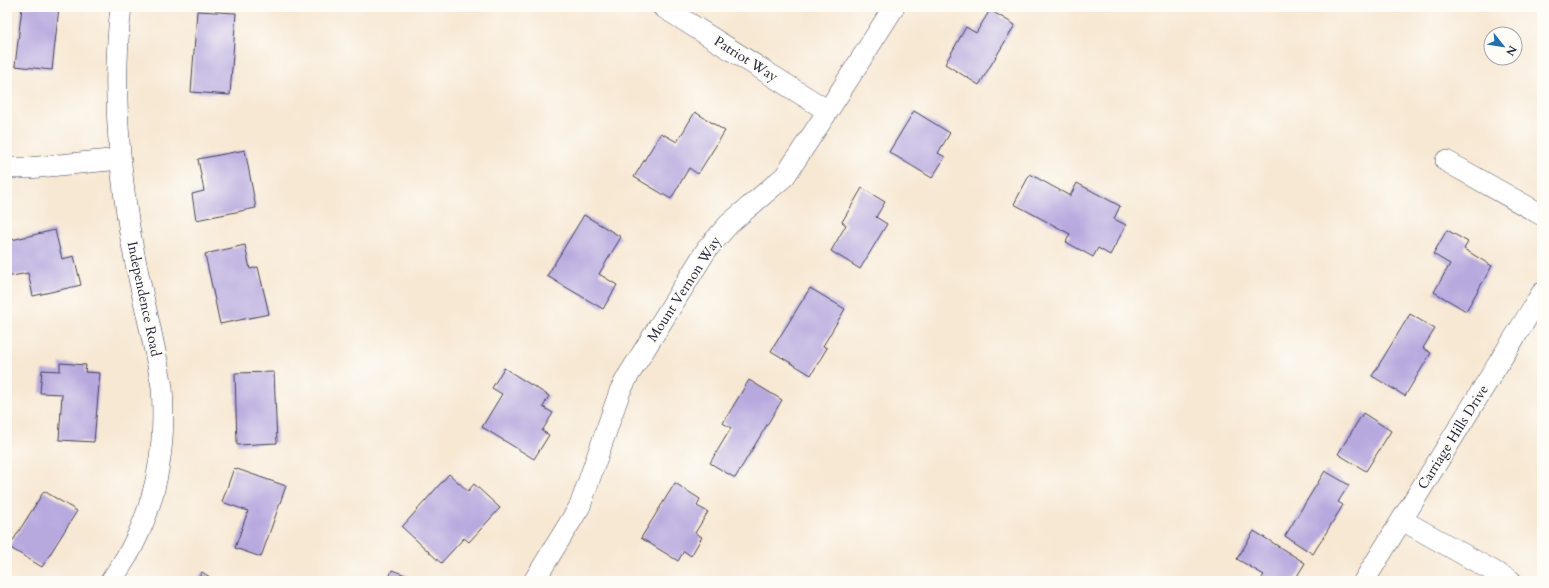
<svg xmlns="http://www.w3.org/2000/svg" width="1549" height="588" viewBox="0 0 1549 588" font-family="Cardo,serif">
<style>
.building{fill:#b7a8de}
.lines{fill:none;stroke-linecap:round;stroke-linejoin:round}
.minor-casing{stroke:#424052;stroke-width:22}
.minor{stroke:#fff;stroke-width:21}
.labels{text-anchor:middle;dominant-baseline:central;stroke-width:4;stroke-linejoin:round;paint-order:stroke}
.street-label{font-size:14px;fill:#22223b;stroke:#fdfcf7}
</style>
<rect width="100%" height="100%" fill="#fdfcf7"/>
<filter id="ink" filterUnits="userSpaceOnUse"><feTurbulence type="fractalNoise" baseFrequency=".025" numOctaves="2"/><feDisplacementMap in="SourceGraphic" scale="8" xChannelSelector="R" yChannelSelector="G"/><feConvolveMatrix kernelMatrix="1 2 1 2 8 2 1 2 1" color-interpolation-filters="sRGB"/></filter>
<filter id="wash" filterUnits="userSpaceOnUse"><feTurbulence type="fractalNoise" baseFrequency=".012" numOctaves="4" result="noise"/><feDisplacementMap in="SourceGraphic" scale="16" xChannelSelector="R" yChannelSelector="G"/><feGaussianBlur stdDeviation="0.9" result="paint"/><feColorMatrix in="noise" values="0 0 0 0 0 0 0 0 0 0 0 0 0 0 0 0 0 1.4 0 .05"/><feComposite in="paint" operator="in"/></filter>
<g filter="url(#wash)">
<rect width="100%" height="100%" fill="#f7e8d3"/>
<g id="blocks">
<path class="building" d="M22,7H59L52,70L15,66Z
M990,10L1015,25L979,85L945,64L966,27L976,33Z
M197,11L236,13L230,95L191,92Z
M914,111L950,133L938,153L945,157L932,178L889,152Z
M695,112L725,131L698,174L689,168L671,199L634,177L661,133L677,142Z
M245,150L256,208L196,220L192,194L204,191L198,159Z
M1030,174L1070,196L1077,183L1120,206L1114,219L1126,225L1110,255L1098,248L1093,257L1066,242L1070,234L1014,204Z
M862,188L885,202L876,217L887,224L860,269L831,251L846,225L842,222Z
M584,215L621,237L599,274L617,285L603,309L547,276Z
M55,230L62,259L74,256L81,285L33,296L28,273L7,277V241Z
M1447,230L1468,242L1464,249L1492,266L1466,311L1434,292L1450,264L1433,254Z
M245,245L250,269L258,267L269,314L220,324L205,254Z
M810,288L845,309L823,346L827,348L811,375L771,351Z
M1410,314L1435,329L1423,348L1431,353L1405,396L1372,376Z
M60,363L86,365L85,372L100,373L94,442L59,440L62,394L40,393L42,370L60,371Z
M504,368L549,396L543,407L553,413L542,431L549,435L534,459L482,427L502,394L492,388Z
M274,372L277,443L237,445L235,373Z
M749,380L782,400L735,478L710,463L731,428L723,423Z
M1363,413L1391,431L1366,471L1338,454Z
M234,468L286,486L261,557L235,548L248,511L222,502Z
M1325,471L1349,485L1338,502L1343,505L1313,554L1285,536Z
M449,474L468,491L474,484L500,508L469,542L464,538L441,563L402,527Z
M675,483L700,499L697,506L708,512L695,533L702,537L691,556L684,551L678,561L641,538Z
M44,491L77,511L42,567L9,547Z
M1254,531L1305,563L1294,581H1260L1264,575L1237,559Z
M392,570L421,581H388Z
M202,572L216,581H197Z"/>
</g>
</g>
<g filter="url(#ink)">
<use href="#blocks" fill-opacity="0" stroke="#424052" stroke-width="1"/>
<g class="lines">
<defs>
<path id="minor" d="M663,7L828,111
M1446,161L1542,215
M7,168H29L120,159
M1402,520L1511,581
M111,581C118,570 126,559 132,547C158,497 166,443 162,387C153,335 139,285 130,233C118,159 112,82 121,7
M534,581L580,506L620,391L628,376L707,249L729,224L785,176L828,111L894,7
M1364,581L1542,293"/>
</defs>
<use href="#minor" class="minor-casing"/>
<use href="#minor" class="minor"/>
</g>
</g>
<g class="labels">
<g class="street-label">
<text transform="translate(746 59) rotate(32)">Patriot Way</text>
<text transform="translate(684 289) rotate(-57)">Mount Vernon Way</text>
<text transform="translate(144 299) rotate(78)">Independence Road</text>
<text transform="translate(1453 437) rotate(-58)">Carriage Hills Drive</text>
</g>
</g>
<rect width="1549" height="588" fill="none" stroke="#fdfcf7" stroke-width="24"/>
<g transform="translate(1503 46) rotate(120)"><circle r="19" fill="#fdfcf7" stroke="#a5a5ac"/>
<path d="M0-3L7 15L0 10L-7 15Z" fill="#1f6fb2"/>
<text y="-6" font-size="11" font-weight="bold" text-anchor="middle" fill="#22223b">N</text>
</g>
</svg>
